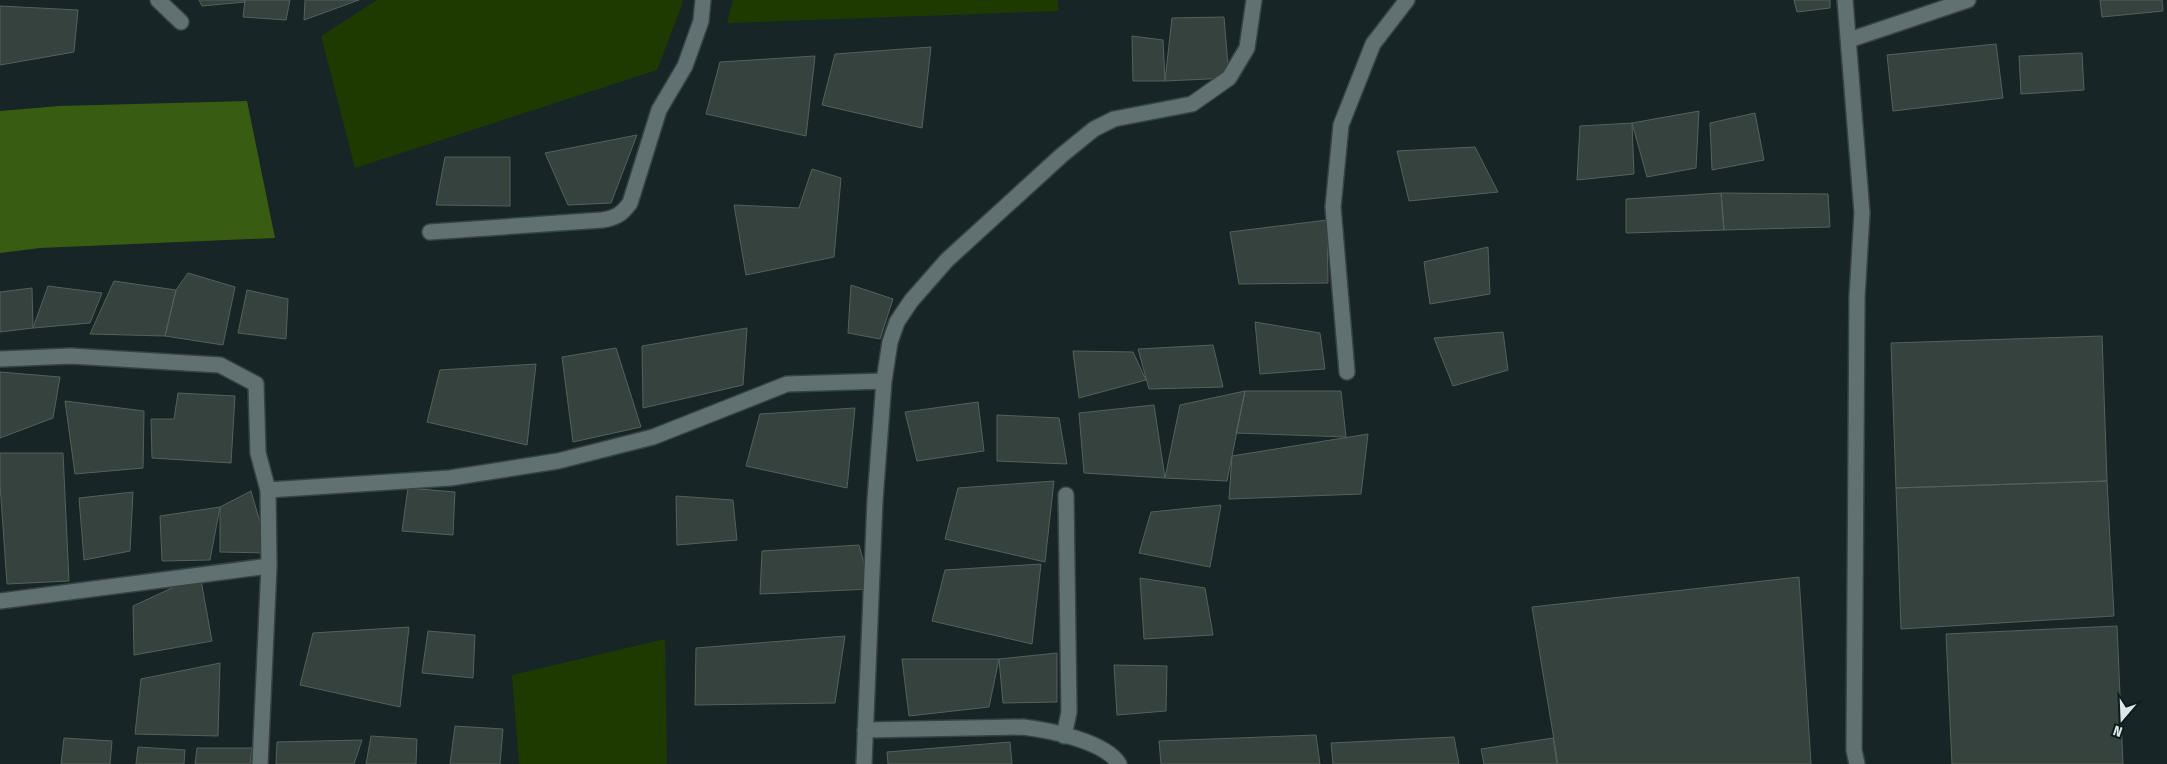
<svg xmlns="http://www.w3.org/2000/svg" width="2167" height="764" viewBox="0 0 2167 764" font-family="'Fira Sans Condensed',sans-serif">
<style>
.green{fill:#1f3a00}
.forest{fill:#385c11}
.building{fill:#35423d;stroke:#54615b}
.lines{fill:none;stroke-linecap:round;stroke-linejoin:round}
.street-casing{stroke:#384243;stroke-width:18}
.street{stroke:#617172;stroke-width:15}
</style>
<rect width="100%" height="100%" fill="#172526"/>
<path class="green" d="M377,0H682L683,2L657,70L355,168L321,36Z
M733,0H1058V11L727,23Z
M665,639L667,764H519L512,675Z"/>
<path class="forest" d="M247,101L275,238L40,248L0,253V111L59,106Z"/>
<path class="building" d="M199,0H244L245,2L202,6Z
M245,0H290L286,20L243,17Z
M305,0H359L304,20Z
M1794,0H1830V8L1797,12Z
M2100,0H2162L2163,11L2102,17Z
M0,6L78,10L74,52L0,65Z
M1224,17L1229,78L1165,81L1172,18Z
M1132,36L1163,40L1165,81H1133Z
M1996,44L2003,98L1893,111L1887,55Z
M931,47L922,128L822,105L835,54Z
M2082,53L2084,90L2021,94L2019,56Z
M815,56L806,136L706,114L720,62Z
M1699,111L1696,168L1647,177L1632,123Z
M1755,113L1764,160L1712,170L1710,123Z
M1632,123L1634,174L1577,180L1580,126Z
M637,135L611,203L568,205L545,153Z
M1475,147L1498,192L1409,201L1397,151Z
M445,157H510V206L436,205Z
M812,169L841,178L834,257L746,275L734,205L799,208Z
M1721,193L1724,230L1626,233V199Z
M1721,193L1828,194L1830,227L1724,230Z
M1327,220L1328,283L1239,284L1230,232Z
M1488,247L1490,294L1430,304L1424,262Z
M188,273L235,287L223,345L165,336L176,290Z
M114,281L176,290L165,336L90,334Z
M851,285L893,299L880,339L848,333Z
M48,286L102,293L90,323L33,328Z
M32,288L33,328L0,332V292Z
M247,290L288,299L286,339L238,333Z
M1255,322L1320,333L1325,369L1260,374Z
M747,328L743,385L643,408L642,346Z
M1503,332L1508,370L1453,386L1434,338Z
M2102,336L2107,481L1896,488L1891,343Z
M1213,345L1223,387L1149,389L1138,349Z
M616,348L641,427L573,442L562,357Z
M1073,351L1133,352L1146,380L1079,398Z
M536,364L527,445L427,422L440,370Z
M0,372L60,377L53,418L0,438Z
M1245,391L1227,481L1165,478L1180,405Z
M1245,391H1341L1346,437L1236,433Z
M178,393L235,396L231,463L152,458L151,419H174Z
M65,401L144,411L143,468L75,474Z
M978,402L984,451L917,461L905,412Z
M1154,405L1165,478L1084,473L1079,413Z
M855,408L847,488L746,466L760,414Z
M997,415L1059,418L1067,464L997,461Z
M1368,434L1361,494L1229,499L1232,456Z
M0,453H63L69,581L7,584L0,484Z
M1054,481L1045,562L945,539L958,488Z
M2107,481L2114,616L1901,629L1896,488Z
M408,488L455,492L453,535L402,531Z
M251,491L269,553L220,552V507Z
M133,492L130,551L84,560L79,498Z
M676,496L733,500L737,540L677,545Z
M1221,505L1210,567L1139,553L1151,512Z
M220,507L210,560L162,561L160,516Z
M859,545L871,589L760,594L762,551Z
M1041,564L1032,644L932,621L945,570Z
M200,575L212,641L134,655L133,606Z
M1799,577L1811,764H1558L1532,607Z
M1140,578L1205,588L1213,635L1144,639Z
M2117,626L2123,764H1952L1946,634Z
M409,627L400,707L300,685L313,633Z
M428,631L475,635L473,678L422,673Z
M845,636L835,703L695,705L696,648Z
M1057,653V702L1003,703L999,659Z
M902,659H999L989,707L909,716Z
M220,663L218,736L135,734L141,679Z
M1114,665L1167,666L1166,711L1117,715Z
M455,726L503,729L500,764H450Z
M1316,735L1320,764H1161L1159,741Z
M371,736L417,739L416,764H366Z
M1454,737L1459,764H1333L1331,743Z
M64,738L112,741L110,764H61Z
M1553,738L1557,764H1484L1481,749Z
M362,740L354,764H276L277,742Z
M1010,742L1012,764H888L887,752Z
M138,747L185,750L184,764H136Z
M197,748H252L250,764H195Z"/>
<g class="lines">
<defs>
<path id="street" d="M158,0L181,22
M1845,0L1862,213L1857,297L1854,750L1857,764
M1849,40L1968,0
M430,232L602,220C616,218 622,214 630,203L659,110L685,66L701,21L703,0
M0,359L71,356L220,365L256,384L258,453L268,490
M1347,372L1333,207L1341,125L1373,44L1407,0
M0,601L269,566L268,490L450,478L558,461L653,437L787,384L884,381
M865,730L1023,727C1048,730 1105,741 1119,764
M1064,736L1069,712L1066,495
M260,764L269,566
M864,764L875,500L884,381L890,342L897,322L911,301L947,260L1062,155L1094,129L1114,119L1192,104L1229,78L1247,48L1254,0"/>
</defs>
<use href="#street" class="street-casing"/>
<use href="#street" class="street"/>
</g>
<g transform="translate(2122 719) rotate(199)" stroke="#0d1b1c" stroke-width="4" paint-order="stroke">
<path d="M0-4L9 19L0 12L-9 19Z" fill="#dfe8e8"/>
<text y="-8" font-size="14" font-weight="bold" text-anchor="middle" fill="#dfe8e8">N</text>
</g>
</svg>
